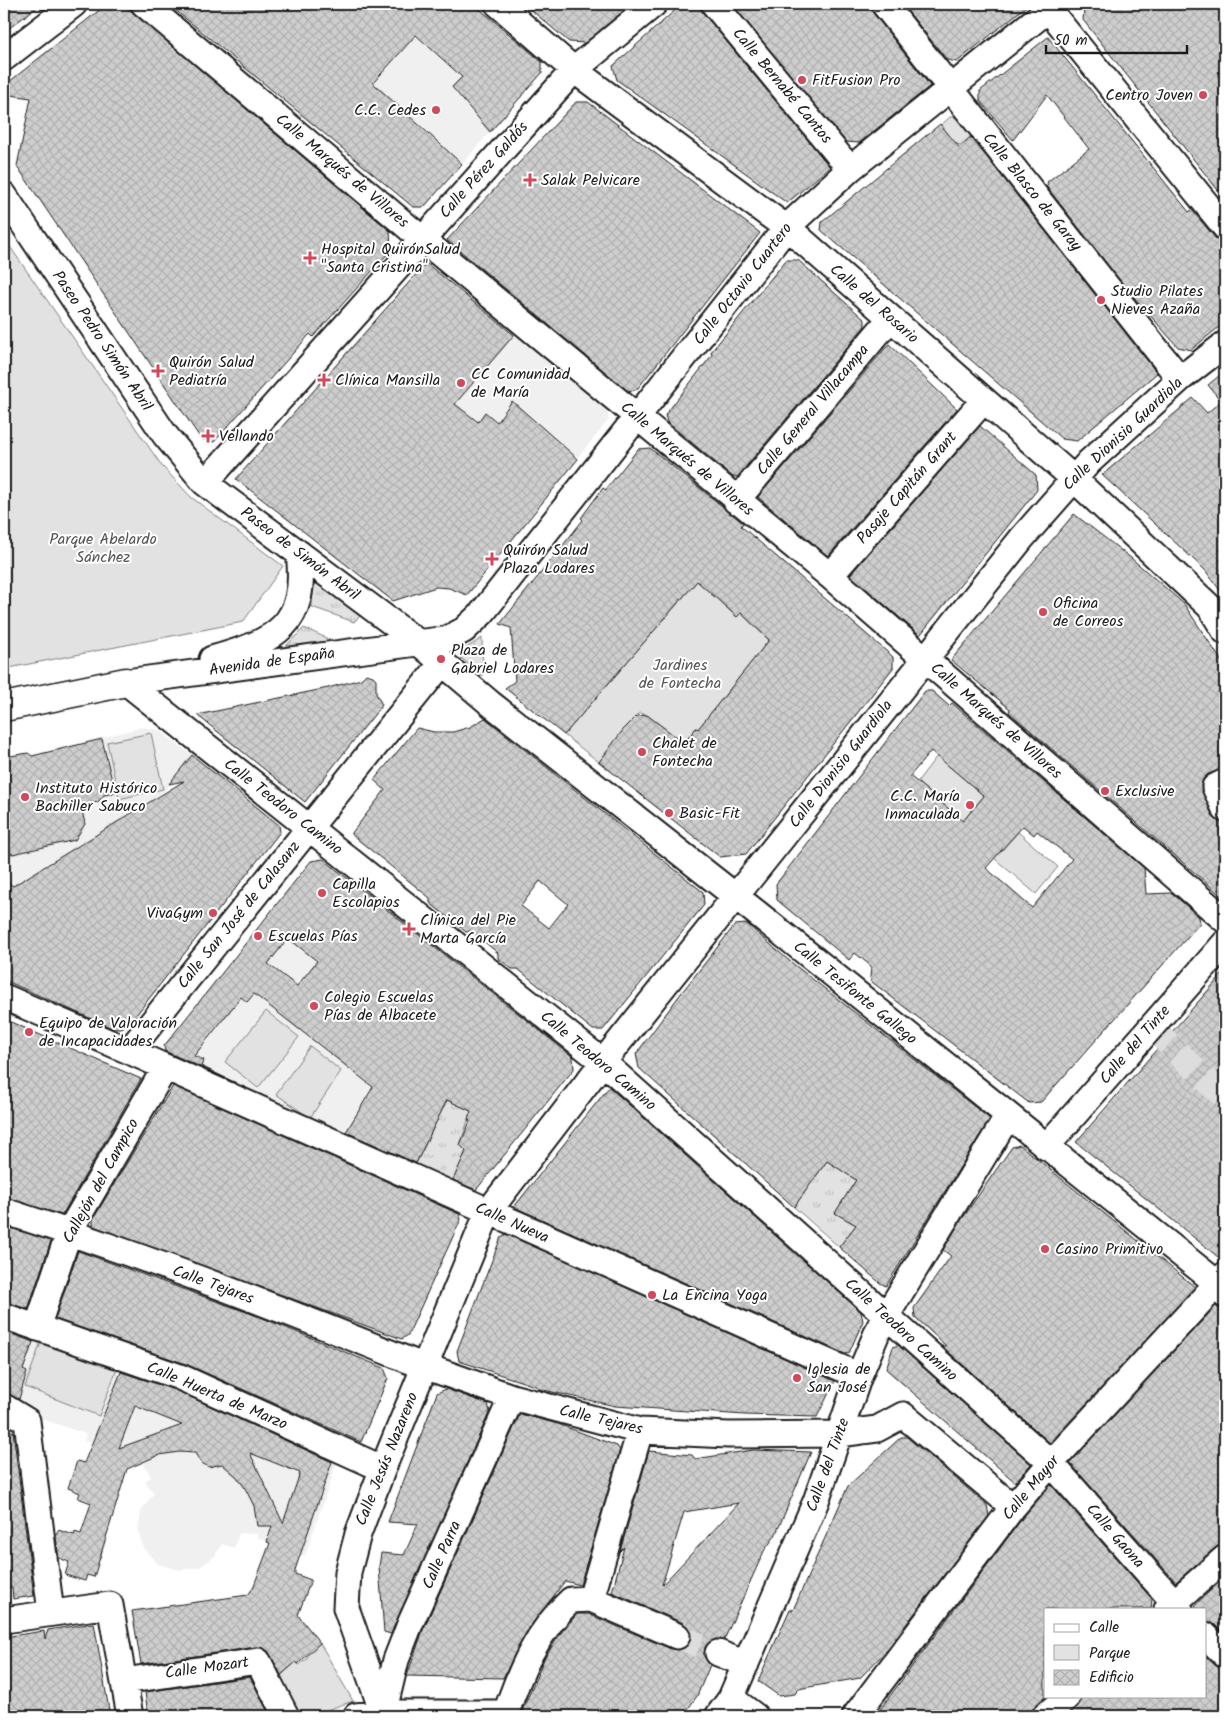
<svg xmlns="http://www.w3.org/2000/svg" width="1229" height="1720" viewBox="0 0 1229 1720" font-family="Kalam,sans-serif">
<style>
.built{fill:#f0f0f0}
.grass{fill:url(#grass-tufts);stroke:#7f7f7f}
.green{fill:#e2e2e2;stroke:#7f7f7f}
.building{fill:url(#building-cross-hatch);stroke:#1c1c1c;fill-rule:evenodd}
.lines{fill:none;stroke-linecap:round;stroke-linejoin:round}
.minor-tunnel{stroke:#ddd;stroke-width:25;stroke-dasharray:25 12;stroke-linecap:butt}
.minor-casing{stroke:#1c1c1c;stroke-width:29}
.major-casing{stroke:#1c1c1c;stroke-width:31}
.minor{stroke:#fff;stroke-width:25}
.major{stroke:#fff;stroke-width:28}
.poi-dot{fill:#d1495b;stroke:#fff;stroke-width:2}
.labels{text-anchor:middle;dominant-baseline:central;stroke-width:4;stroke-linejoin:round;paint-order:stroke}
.poi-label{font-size:16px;fill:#1c1c1c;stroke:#fff;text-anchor:start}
.street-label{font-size:16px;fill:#1c1c1c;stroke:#fff}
.park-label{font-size:16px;fill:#575757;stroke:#fff}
</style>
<defs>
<pattern id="grass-tufts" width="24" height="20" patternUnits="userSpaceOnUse" patternTransform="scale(1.25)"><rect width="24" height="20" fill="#e2e2e2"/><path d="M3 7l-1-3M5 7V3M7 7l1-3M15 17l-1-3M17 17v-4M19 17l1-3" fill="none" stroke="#c1c1c1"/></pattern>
<pattern id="building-cross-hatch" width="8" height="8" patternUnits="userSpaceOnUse" patternTransform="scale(1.25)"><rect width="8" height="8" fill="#cecece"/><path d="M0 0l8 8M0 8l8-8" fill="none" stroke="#b0b0b0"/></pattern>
</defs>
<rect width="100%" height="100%" fill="#fff"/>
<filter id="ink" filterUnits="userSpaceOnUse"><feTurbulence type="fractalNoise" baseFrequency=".02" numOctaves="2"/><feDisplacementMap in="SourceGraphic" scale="10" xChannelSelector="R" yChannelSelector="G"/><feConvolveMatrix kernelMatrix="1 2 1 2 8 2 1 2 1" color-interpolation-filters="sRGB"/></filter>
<g filter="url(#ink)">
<path class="built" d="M416,35L462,77L452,87L490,132L462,164L373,83Z
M426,263L608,411V421L562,476L486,412L458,448L365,397L331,369Z
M143,727L159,730L192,755L164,792L4,892V757L27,753L30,756Z
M323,859L360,889L342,912L481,1115L447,1100L409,1078L366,1147L166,1058L164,1046L311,861Z
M4,1325L176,1383L339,1456L305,1556L257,1538V1534L239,1533L234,1548L222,1544L214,1557L200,1567L180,1570L158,1564L144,1549L138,1531L141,1511L154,1493L145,1481L151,1477L138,1453L84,1441L86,1434L42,1419L4,1394Z"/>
<path class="grass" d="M316,582L324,584L362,614L354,622L312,607L313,588Z
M304,628L342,645L284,651L286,646Z
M482,638L483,676L461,658L460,652Z
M447,1100L471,1111L460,1145L466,1151L451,1185L414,1168Z
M827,1161L856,1180L835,1213L856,1225L839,1247L794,1207Z"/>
<path class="green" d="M950,117H955L972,135L961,145L956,144L941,125Z
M4,238L162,466L191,497L283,566L243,622L4,669Z
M697,581L737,617L741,613L769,640L698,729L696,728L684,743L647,715L639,713L599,762L564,735Z
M151,733L163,789L119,799L107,742Z
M937,756L984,796L963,821L917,782Z
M1018,832L1058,867L1036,894L994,858Z
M266,1011L299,1037L258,1088L225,1062Z
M310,1046L341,1071L310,1118L276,1094Z
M42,1339L117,1369L99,1416L25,1387Z
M320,1643L353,1701L309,1716H292L275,1681L296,1662L299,1665L308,1658L306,1655Z"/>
<path class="building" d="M4,4H41L4,32Z
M107,4H123L390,231L391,250L313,337L310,334L214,442L201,439L17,166L31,98L10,95L4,86Z
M168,4H474L542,62V73L490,132L452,87L462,77L416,35L373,83L462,164L424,207H413Z
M524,4H632L585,43L569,42Z
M682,4H700L703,13L830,167L787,203L617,80L613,66Z
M732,4H870L873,13L930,86L859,143L846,142Z
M902,4H1029L957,62L947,60Z
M1089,4H1225V199L1083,20L1084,8Z
M1048,37L1189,212L1192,210L1225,250V322L1191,350L1178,347L1126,288L1046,186L1048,184L1047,182L1089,149L1047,95L1013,140L980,101V91Z
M576,102H588L760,233L638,388L632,391L627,390L447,240Z
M940,124L959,147L971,137L1157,373L1077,441L1062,439L821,230L822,222Z
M786,260H798L865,320V326L737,477H733L667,422L665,415L712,355L711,352Z
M426,263L514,335L455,404L478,422L485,412L497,422L512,401L578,459L467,595L449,588L436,587L393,601L236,479Z
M889,344L957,409L828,556L758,497Z
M1225,371V597L1205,570L1102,475L1193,398L1207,413L1221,401L1208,385Z
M980,426L1036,475L1037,490L920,635L850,575Z
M650,448L743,523L741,526L893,657V668L746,854L720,857L599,762L623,730L637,716L647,715L684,743L696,728L698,729L769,640L741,613L737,617L697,581L564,735L505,688L515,681L513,655L511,628L500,624L583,520L581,518L603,488L606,490L607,488L638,449Z
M1074,514L1131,558L1184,604L1225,666V768L1208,774L1203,779L1201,786L1212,815L1219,822L1225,835V899L1009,712L1010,709L951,660Z
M366,674L373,676L376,679V693L382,705L305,802L197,715L328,688L361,679Z
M925,691H932L949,706L952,703L1144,868L1146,894L1172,893L1199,917L1200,923L1041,1102L1029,1103L872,982L870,978L871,966L855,953L849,960L777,900L776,884ZM931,751L984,796L963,821L910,776ZM1023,826L1034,835L1037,831L1072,859L1032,908L986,868Z
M485,718L703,892L704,905L603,1030H593L518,969H512L498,958V953L471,931L466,932L430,903V898L351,834L385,790L374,780L417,728L434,732H453L470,727ZM540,881L568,904L549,928L521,906Z
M102,739L115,793L104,795L98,802L81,806L85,824L75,840L13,854L4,852V757L28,753L32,756Z
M192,755L279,825L280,832L129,1024L120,1028H112L4,980V879L13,886L184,781L169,784Z
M323,859L573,1057L574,1069L476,1190L453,1180L466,1151L460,1145L470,1121L468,1120L471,1111L447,1100L416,1163L346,1132L373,1087L254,994L247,1002L241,997L194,1056L204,1060L201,1066L236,1083L165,1051L164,1046L311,861ZM288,938L317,961L297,986L268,964Z
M747,924L787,959L990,1119L886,1286L880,1283L839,1247L856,1225L835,1213L856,1180L827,1161L794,1207L639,1068L636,1054L682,992L735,925Z
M1225,971V1261H1223L1076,1142Z
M4,1019L141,1079L62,1215L4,1197Z
M173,1086L459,1214L461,1219L408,1335L402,1339L93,1226V1219Z
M609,1087L861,1312L863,1321L849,1353L845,1354L514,1207Z
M1020,1145L1195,1287L1050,1443L942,1346H946L915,1317L914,1308L951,1256L943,1250L962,1219L1012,1147Z
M4,1226L51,1241L28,1309L4,1302Z
M506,1234L835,1381L817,1417L745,1415L615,1406L539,1389L538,1387L459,1361L457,1351L501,1237Z
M78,1251L260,1317L384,1368L388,1378L361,1442L186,1364L55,1319Z
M1216,1306L1225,1316V1544L1216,1547L1176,1582L1070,1463Z
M4,1331L33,1342L23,1370L27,1372L19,1399L4,1393Z
M898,1345L1031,1464L1015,1482L886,1369L893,1347Z
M121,1372L175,1390L332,1462L295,1570V1574L311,1580L298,1615L320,1643L298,1664L296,1662L281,1675L270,1654L264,1648L256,1647L141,1664L132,1611L248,1595L253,1588L270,1543L267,1542L272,1526H257L254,1506L245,1488L237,1477L222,1464L209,1467L201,1463L195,1453L179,1452L159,1455L127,1469L94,1577L87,1575L85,1581L65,1575L69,1562L59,1558L56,1537L58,1530L74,1535L75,1532L81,1534L91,1503L78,1498L80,1493L68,1488L77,1461L84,1463ZM135,1406L182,1425L119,1448ZM250,1453L300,1473L283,1523Z
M446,1389L488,1404L490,1411L391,1634L384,1632L379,1567L381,1553L404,1555L418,1524L388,1522L437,1393Z
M520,1414L558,1424L617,1446L620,1450L580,1585L565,1581L527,1631L503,1678L407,1676L423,1630Z
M13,1431L34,1596L13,1599L12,1587L4,1588V1432Z
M901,1437H907L987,1505L989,1516L885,1652L860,1678L798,1689L795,1694L779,1696L758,1681L790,1609L793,1610L848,1486Z
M753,1450L811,1452L775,1536L764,1551L724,1640L715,1639L705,1647L704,1656L710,1665L697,1696L683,1716H520L544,1659L560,1634L577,1614H588L671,1649L679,1650L686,1647L691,1635L689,1628L683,1623L612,1592L624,1547L620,1551L649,1451L692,1455L695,1459ZM739,1503L662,1585L684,1512Z
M1051,1485L1152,1599L1151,1609H1045V1697L1035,1706L1030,1716H875L1024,1516Z
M1225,1577V1635L1215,1625L1205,1621V1609H1197L1195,1605Z
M94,1623L110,1716H4V1637L44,1631L45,1639L48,1630Z
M1205,1656L1215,1665L1225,1669V1716H1067L1078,1706L1082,1696H1205Z
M250,1677L270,1716H148L145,1692Z"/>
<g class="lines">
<path class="minor-tunnel" d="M1151,1027L1225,1098
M677,1636L718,1653"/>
<defs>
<path id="minor" d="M144,4L422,239L830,576L1225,920
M498,4L574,70L796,235L1073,478L1210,607L1225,631
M714,4L850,169
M884,4L1180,379
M1044,4L1225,227
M4,58L74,4
M4,195L165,435L205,483L419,643L491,704L758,914L1218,1284L1225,1295
M205,483L574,70L654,4
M736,501L890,319
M830,576L984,400
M212,659C276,641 308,625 299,553
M126,682L603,1062L1051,1463L1180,1609
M126,682L447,639L464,630L482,613L787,227L850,169L1055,4
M1225,782L1215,787L1225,809
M4,997L129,1051L859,1376
M129,1051L443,662
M1046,1147L1225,943
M4,1211C144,1256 283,1309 420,1365
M4,1316L180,1377L370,1463
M37,1328L69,1232L165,1068
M430,1368L512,1397L640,1431L729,1435L839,1434L877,1429L903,1415L1013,1507
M4,1407L27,1421L51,1613
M591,1599L640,1431
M1167,1609L1225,1558
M4,1620L110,1605L130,1716
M1205,1635L1225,1655
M718,1653L746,1664
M124,1681L258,1661L286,1716
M731,1698L755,1716
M383,1713L346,1608L348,1572L358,1534L383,1468L488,1212L603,1062L1022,538L1089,462L1180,379L1225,344
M383,1714L396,1660L410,1624L512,1397
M356,1716L383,1713H506C520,1671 537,1631 571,1600L591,1599L677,1636
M718,1716L731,1698L816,1501L859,1376L879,1328L1008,1116
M855,1716L1013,1507L1051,1463L1225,1275
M1045,1716L1068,1696"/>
<path id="major" d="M4,707L126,682"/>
</defs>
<use href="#minor" class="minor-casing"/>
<use href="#major" class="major-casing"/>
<use href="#minor" class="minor"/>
<use href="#major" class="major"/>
</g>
</g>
<g class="poi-dot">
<circle cx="802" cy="80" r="5"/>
<circle cx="1203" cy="95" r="5"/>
<circle cx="436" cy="110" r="5"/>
<path d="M527.5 172.5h5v5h5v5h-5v5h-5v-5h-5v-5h5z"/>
<path d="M307.5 250.5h5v5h5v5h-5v5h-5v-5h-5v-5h5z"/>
<circle cx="1101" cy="300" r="5"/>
<path d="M155.5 363.5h5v5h5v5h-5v5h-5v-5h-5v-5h5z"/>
<path d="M321.5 372.5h5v5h5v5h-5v5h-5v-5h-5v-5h5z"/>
<circle cx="461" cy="383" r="5"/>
<path d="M205.5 428.5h5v5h5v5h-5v5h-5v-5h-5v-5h5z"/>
<path d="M489.5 551.5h5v5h5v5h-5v5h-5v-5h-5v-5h5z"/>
<circle cx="1043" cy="612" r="5"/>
<circle cx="441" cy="659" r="5"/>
<circle cx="642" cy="752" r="5"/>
<circle cx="1105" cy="791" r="5"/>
<circle cx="25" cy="797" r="5"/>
<circle cx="970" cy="805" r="5"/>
<circle cx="669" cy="813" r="5"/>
<circle cx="322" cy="893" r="5"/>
<circle cx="213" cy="913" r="5"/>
<path d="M406.5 921.5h5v5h5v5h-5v5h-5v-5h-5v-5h5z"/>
<circle cx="258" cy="936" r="5"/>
<circle cx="314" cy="1006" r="5"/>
<circle cx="29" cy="1032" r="5"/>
<circle cx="1045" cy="1249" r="5"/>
<circle cx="652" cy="1295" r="5"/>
<circle cx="797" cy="1378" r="5"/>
</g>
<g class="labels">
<g class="poi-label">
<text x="812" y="80">FitFusion Pro</text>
<text x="1193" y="95" text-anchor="end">Centro Joven</text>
<text x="426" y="110" text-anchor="end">C.C. Cedes</text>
<text x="541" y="180">Salak Pelvicare</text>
<text x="321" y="249">Hospital QuirónSalud<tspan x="321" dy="18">"Santa Cristina"</tspan></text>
<text x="1111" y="291">Studio Pilates<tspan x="1111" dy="18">Nieves Azaña</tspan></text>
<text x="169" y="362">Quirón Salud<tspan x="169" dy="18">Pediatría</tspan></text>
<text x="471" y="374">CC Comunidad<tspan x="471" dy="18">de María</tspan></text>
<text x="335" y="380">Clínica Mansilla</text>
<text x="219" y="436">Vellando</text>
<text x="503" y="550">Quirón Salud<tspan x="503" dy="18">Plaza Lodares</tspan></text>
<text x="1053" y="603">Oficina<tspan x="1053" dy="18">de Correos</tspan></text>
<text x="451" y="650">Plaza de<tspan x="451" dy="18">Gabriel Lodares</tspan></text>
<text x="652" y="743">Chalet de<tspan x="652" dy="18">Fontecha</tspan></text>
<text x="35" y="788">Instituto Histórico<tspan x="35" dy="18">Bachiller Sabuco</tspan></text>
<text x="1115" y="791">Exclusive</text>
<text x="960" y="796" text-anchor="end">C.C. María<tspan x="960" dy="18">Inmaculada</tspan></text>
<text x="679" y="813">Basic-Fit</text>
<text x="332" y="884">Capilla<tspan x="332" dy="18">Escolapios</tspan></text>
<text x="203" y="913" text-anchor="end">VivaGym</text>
<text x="420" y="920">Clínica del Pie<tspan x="420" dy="18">Marta García</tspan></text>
<text x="268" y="936">Escuelas Pías</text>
<text x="324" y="997">Colegio Escuelas<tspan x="324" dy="18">Pías de Albacete</tspan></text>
<text x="39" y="1023">Equipo de Valoración<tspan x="39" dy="18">de Incapacidades</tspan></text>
<text x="1055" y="1249">Casino Primitivo</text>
<text x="662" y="1295">La Encina Yoga</text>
<text x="807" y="1369">Iglesia de<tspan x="807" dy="18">San José</tspan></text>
</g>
<g class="street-label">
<text transform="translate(782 86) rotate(50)">Calle Bernabé Cantos</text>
<text transform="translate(484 170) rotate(-48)">Calle Pérez Galdós</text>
<text transform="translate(342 171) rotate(40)">Calle Marqués de Villores</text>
<text transform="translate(1032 192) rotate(51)">Calle Blasco de Garay</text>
<text transform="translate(743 284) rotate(-52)">Calle Octavio Cuartero</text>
<text transform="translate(874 304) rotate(41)">Calle del Rosario</text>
<text transform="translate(102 341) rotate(56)">Paseo Pedro Simón Abril</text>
<text transform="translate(813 410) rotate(-50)">Calle General Villacampa</text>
<text transform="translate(1123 434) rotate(-43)">Calle Dionisio Guardiola</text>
<text transform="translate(687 459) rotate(40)">Calle Marqués de Villores</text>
<text transform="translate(907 488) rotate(-49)">Pasaje Capitán Grant</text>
<text transform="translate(300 554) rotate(37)">Paseo de Simón Abril</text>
<text transform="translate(272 662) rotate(-8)">Avenida de España</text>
<text transform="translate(996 721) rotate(41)">Calle Marqués de Villores</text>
<text transform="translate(841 764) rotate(-52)">Calle Dionisio Guardiola</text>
<text transform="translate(283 807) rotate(38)">Calle Teodoro Camino</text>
<text transform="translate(239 915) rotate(-51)">Calle San José de Calasanz</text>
<text transform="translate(855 993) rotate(39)">Calle Tesifonte Gallego</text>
<text transform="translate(1135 1045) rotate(-49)">Calle del Tinte</text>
<text transform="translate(598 1061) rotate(40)">Calle Teodoro Camino</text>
<text transform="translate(101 1181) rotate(-61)">Callejón del Campico</text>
<text transform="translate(512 1223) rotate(24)">Calle Nueva</text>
<text transform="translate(213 1285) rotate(20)">Calle Tejares</text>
<text transform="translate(901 1330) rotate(42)">Calle Teodoro Camino</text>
<text transform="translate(217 1396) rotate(23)">Calle Huerta de Marzo</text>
<text transform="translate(601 1420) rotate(13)">Calle Tejares</text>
<text transform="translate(387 1459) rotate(-68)">Calle Jesús Nazareno</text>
<text transform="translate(828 1465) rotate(-70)">Calle del Tinte</text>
<text transform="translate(1031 1488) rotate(-50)">Calle Mayor</text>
<text transform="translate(1115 1536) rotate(49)">Calle Gaona</text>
<text transform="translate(442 1555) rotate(-66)">Calle Parra</text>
<text transform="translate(207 1668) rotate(-8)">Calle Mozart</text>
</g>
<g class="park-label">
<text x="103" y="539">Parque Abelardo<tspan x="103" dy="18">Sánchez</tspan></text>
<text x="680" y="665">Jardines<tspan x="680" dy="18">de Fontecha</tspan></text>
</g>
</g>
<rect width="1229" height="1720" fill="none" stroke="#fff" stroke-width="20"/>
<rect x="10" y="10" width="1209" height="1700" fill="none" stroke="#1c1c1c" stroke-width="2" filter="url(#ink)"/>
<rect x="1044" y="1608" width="162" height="90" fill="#ffffff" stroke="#a4a4a4"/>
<rect x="1054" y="1624" width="25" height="8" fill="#ffffff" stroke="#a4a4a4"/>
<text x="1089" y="1632" font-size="15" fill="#1c1c1c">Calle</text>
<rect x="1054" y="1645" width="25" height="15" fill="#e2e2e2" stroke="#a4a4a4"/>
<text x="1089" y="1658" font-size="15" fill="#1c1c1c">Parque</text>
<rect x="1054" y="1670" width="25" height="15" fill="url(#building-cross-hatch)" stroke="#a4a4a4"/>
<text x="1089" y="1682" font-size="15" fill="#1c1c1c">Edificio</text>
<path d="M1046 45v8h141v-8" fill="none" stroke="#1c1c1c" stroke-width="2.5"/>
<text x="1054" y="45" font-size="15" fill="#1c1c1c" stroke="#ffffff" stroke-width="4" paint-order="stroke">50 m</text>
</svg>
